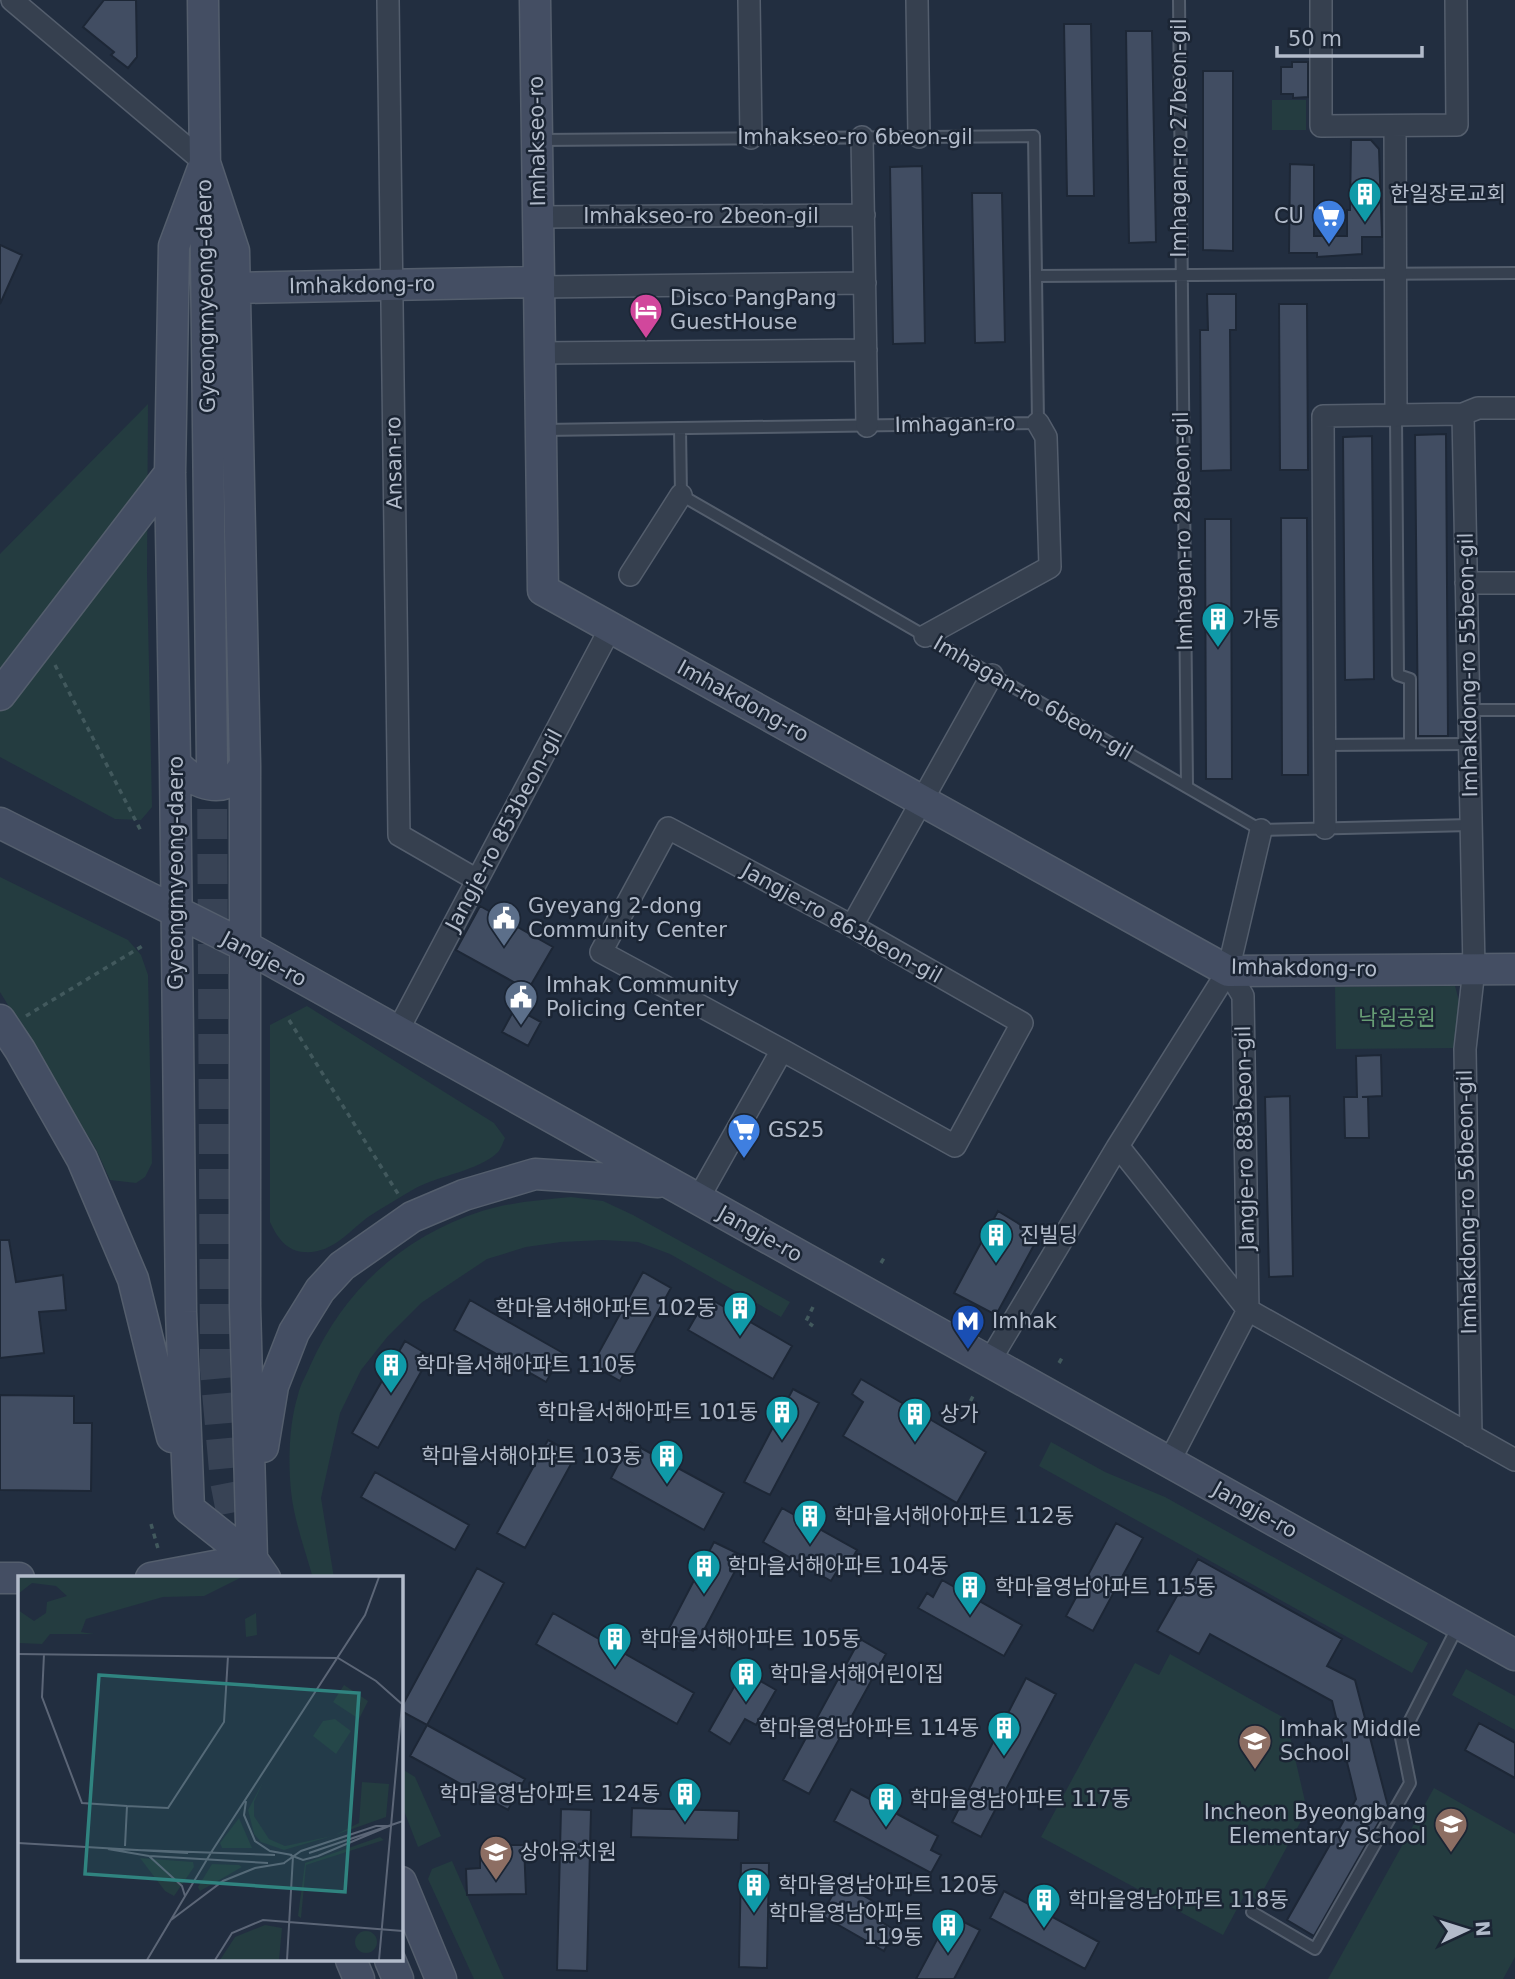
<svg xmlns="http://www.w3.org/2000/svg" width="1515" height="1979" viewBox="0 0 1515 1979" font-family="'DejaVu Sans','Noto Sans KR',sans-serif">
<style>
.green{fill:#243c40}
.building{fill:#414d62;stroke:#1d2736;stroke-width:2}
.lines{fill:none;stroke-linecap:round;stroke-linejoin:round}
.secondary-tunnel{stroke:#384355;stroke-width:30;stroke-dasharray:30 15;stroke-linecap:butt}
.lane-casing{stroke:#545e6d;stroke-width:14}
.street-casing{stroke:#545e6d;stroke-width:24}
.secondary-casing{stroke:#545e6d;stroke-width:33}
.path{stroke:#42595d;stroke-width:3.5;stroke-dasharray:5 5;stroke-linecap:butt}
.lane{stroke:#36404f;stroke-width:10}
.street{stroke:#36404f;stroke-width:21}
.secondary{stroke:#444e63;stroke-width:30}
.labels{text-anchor:middle;dominant-baseline:central;stroke-width:5;stroke-linejoin:round;paint-order:stroke}
.street-label{font-size:21px;fill:#b2bbca;stroke:#1b2534}
.poi-label{font-size:21px;fill:#b2bbca;stroke:#1b2534;text-anchor:start}
.park-label{font-size:21px;fill:#679d75;stroke:#1b2534}
.inset-road{fill:none;stroke:#5c6677;stroke-width:2}
.view{fill:#308480;fill-opacity:0.15;stroke:#308480;stroke-width:3.5}
.inset-edge{fill:none;stroke:#b2bbca;stroke-width:3.5}
</style>
<rect width="100%" height="100%" fill="#222e40"/>
<path class="green" d="M1306,100V130H1272V100Z
M148,404L147,573L152,807L141,820L115,819L0,757V554Z
M0,877L128,940L141,955L148,975L152,1163L145,1177L136,1183L110,1180L96,1149L0,992Z
M1455,986L1459,1001V1048L1336,1049L1335,987Z
M307,1006L494,1123L505,1138C503,1142 501,1149 498,1152C479,1171 439,1175 414,1189C399,1198 383,1207 368,1217C348,1232 332,1254 304,1252C286,1251 277,1237 270,1222V1025Z
M571,1197L603,1201L633,1215L790,1302L781,1317L670,1254L638,1242L603,1240L561,1242L526,1247L487,1259L421,1303L388,1336L361,1370L340,1413L321,1498L334,1578H313C305,1550 294,1520 291,1491C288,1461 289,1424 298,1395C300,1385 306,1376 310,1366C344,1290 402,1237 482,1211C511,1202 541,1200 571,1197Z
M1051,1442L1105,1472L1165,1497L1428,1643L1412,1673L1039,1466Z
M1170,1654L1286,1719L1307,1810L1258,1900L1245,1894L1223,1935L1041,1837L1135,1663L1159,1675Z
M1466,1669L1515,1696V1730L1452,1695Z
M401,1766L402,1769L415,1777L441,1836L418,1847L401,1803Z
M1434,1788L1515,1834V1957L1503,1979H1328Z
M452,1861L504,1979H474L428,1879L432,1869Z"/>
<path class="building" d="M104,0H136L137,57L128,68L111,55L114,52L83,27Z
M1064,24H1091L1094,196H1067Z
M1126,31H1152L1156,242L1129,243Z
M1292,62H1308V97L1293,98V94H1281V67H1292Z
M1203,71H1233V251L1203,250Z
M1351,140H1371L1379,149L1382,237H1362V254L1317,257V253H1289L1290,164L1314,165V236H1347V210H1350Z
M922,166L925,343L893,344L890,167Z
M972,193H1002L1005,342L975,343Z
M0,245L22,255L0,304Z
M1207,294H1236V330H1230L1231,470L1201,471L1200,330H1208Z
M1279,304H1307L1308,470H1280Z
M1446,434L1448,736H1418L1415,435Z
M1372,436L1374,679L1345,680L1343,437Z
M1281,518H1307L1308,775H1282Z
M1205,519H1231L1232,779H1206Z
M480,906L553,947L528,990L456,950Z
M515,1008L541,1022L528,1046L502,1032Z
M1381,1055L1382,1096L1362,1097H1368L1369,1138H1345L1344,1097H1357L1356,1056Z
M1290,1096L1293,1276L1269,1277L1265,1097Z
M998,1211L1039,1236L996,1315L954,1293Z
M0,1240H9L16,1282L63,1275L66,1310L39,1312L44,1353L0,1358Z
M643,1272L671,1288L620,1381L592,1365Z
M707,1297L792,1346L773,1379L688,1330Z
M470,1300L563,1353L546,1382L454,1330Z
M405,1341L430,1356L378,1448L352,1433Z
M861,1379L986,1452L957,1503L843,1436L863,1402L852,1394Z
M793,1389L819,1403L770,1495L744,1482Z
M0,1395L74,1396V1423H92L91,1491L0,1490Z
M548,1440L576,1455L525,1548L497,1533Z
M630,1442L724,1493L704,1530L611,1478Z
M375,1472L469,1525L455,1550L361,1497Z
M782,1508L857,1550L848,1566L842,1563L831,1581L763,1542Z
M1116,1523L1143,1538L1093,1631L1066,1616Z
M714,1542L743,1556L693,1651L665,1636Z
M1198,1559L1342,1639L1327,1666L1355,1680L1388,1806L1314,1936L1287,1920L1356,1799L1332,1701L1210,1634L1199,1654L1157,1631Z
M477,1568L504,1583L427,1725L401,1711V1708Z
M942,1580L1022,1625L1004,1656L918,1608L927,1593L933,1597Z
M553,1613L694,1693L677,1724L536,1644Z
M860,1639L886,1654L809,1794L783,1780Z
M743,1671L776,1690L756,1725L745,1719L730,1744L709,1731Z
M1026,1678L1056,1694L981,1837L952,1822Z
M1479,1723L1515,1743V1778L1465,1750Z
M427,1725L525,1779L508,1810L410,1756Z
M851,1789L938,1836L931,1850L941,1855L931,1873L834,1821Z
M632,1808L739,1811L738,1840L631,1837Z
M561,1809L591,1810L587,1971L557,1970Z
M495,1845H524L526,1894L467,1895L466,1869L480,1868V1851H495Z
M741,1863H769L767,1968L739,1967Z
M840,1882L876,1903L870,1915L895,1930L884,1951L821,1915Z
M1004,1891L1099,1942L1085,1969L990,1918Z
M950,1915L980,1930L954,1979H916Z"/>
<g class="lines">
<path class="secondary-tunnel" d="M212,764L215,1370L225,1481L241,1563"/>
<defs>
<path id="lane" d="M1179,0L1187,787
M540,140L1034,136L1036,276
M1396,416L1398,675L1410,679V744
M680,428L681,495L1261,830L1471,825
M543,430L1038,423L1036,276L1515,273
M1469,710H1515
M1325,745L1469,744
M1252,1912L1315,1949L1410,1783L1401,1738L1458,1626"/>
<path id="street" d="M12,0L205,163
M388,0L399,835L477,880
M749,0L751,138
M917,0L919,137
M1321,0V126L1457,125L1456,0
M1395,126L1396,416
M862,137L867,426
M538,217L864,215
M539,287L865,283
M540,353L866,350
M630,575L681,495
M1466,583H1515
M925,636L1050,567L1046,437L1038,423
M1325,828L1323,416L1463,414
M852,926L992,675
M397,1032L611,627
M1118,1146L1248,1310L1515,1460
M698,1199L782,1050L955,1146L1022,1023L852,926L668,828L601,952L782,1050
M989,1362L1118,1146L1228,971L1261,830
M1471,1436L1465,1049L1474,969L1463,414L1478,408H1515
M1169,1462L1248,1310L1243,996L1228,971"/>
<path id="secondary" d="M203,0L212,764
M535,0L539,282
M205,163L174,246L170,473L175,763L181,1312L189,1509L252,1559L265,1578
M205,163L234,251L245,765V1306L252,1559L248,1571
M235,288L539,282L543,590L1228,971L1515,969
M0,695L170,473
M175,763C188,779 215,794 235,778C239,775 242,769 245,765
M0,823L245,946L1515,1655
M0,1020L20,1050L82,1159L133,1279L172,1437
M263,1447L273,1386L294,1332L320,1290L342,1266L412,1217L464,1195L535,1174L658,1182
M0,1578H19
M151,1578L252,1559
M401,1882L441,1979
M351,1960L359,1979
M390,1960L398,1979"/>
</defs>
<use href="#lane" class="lane-casing"/>
<use href="#street" class="street-casing"/>
<use href="#secondary" class="secondary-casing"/>
<path class="path" d="M55,665L141,831
M26,1016L144,945
M289,1020L400,1197
M881,1263L884,1258
M813,1307L806,1321L813,1326
M1059,1363L1062,1358
M957,1406L966,1410L973,1396
M151,1524L159,1552"/>
<use href="#lane" class="lane"/>
<use href="#street" class="street"/>
<use href="#secondary" class="secondary"/>
</g>
<defs>
<symbol id="building-pin" viewBox="-11 -11 22 30"><path d="M0 17L-7.5 6A9.5 9.5 0 1 1 7.5 6Z" fill="#0f9aa8" stroke="#1b2534"/><path d="M-4-6H4V6H1V3H-1V6H-4ZM-2.5-4.3h1.7v1.8h-1.7ZM.8-4.3h1.7v1.8H.8ZM-2.5-1h1.7V.8h-1.7ZM.8-1h1.7V.8H.8Z" fill="#fff"/></symbol>
<symbol id="supermarket-pin" viewBox="-11 -11 22 30"><path d="M0 17L-7.5 6A9.5 9.5 0 1 1 7.5 6Z" fill="#3f7fe0" stroke="#1b2534"/><path d="M-6-5.5h2.5l.6 2H6L4.5 2H-2.5L-4.4-4H-6ZM-1.5 3.2a1.3 1.3 0 1 0 .1 0ZM3 3.2a1.3 1.3 0 1 0 .1 0Z" fill="#fff"/></symbol>
<symbol id="hotel-pin" viewBox="-11 -11 22 30"><path d="M0 17L-7.5 6A9.5 9.5 0 1 1 7.5 6Z" fill="#d1479c" stroke="#1b2534"/><path d="M-6-4.5h1.5V1H6V5H4.5V3h-9V5H-6ZM-4 0a1.8 1.8 0 1 1 3.6 0ZM.5 0V-2.5h3Q6-2.5 6 0Z" fill="#fff"/></symbol>
<symbol id="civic-pin" viewBox="-11 -11 22 30"><path d="M0 17L-7.5 6A9.5 9.5 0 1 1 7.5 6Z" fill="#5c6f8a" stroke="#1b2534"/><path d="M-.6-6.5H3V-4.5H.6V-3L4-1V1h2V6H-6V1h2V-1L-.6-3ZM-1.2 2.5V6h2.4V2.5Z" fill="#fff"/></symbol>
<symbol id="metro-pin" viewBox="-11 -11 22 30"><path d="M0 17L-7.5 6A9.5 9.5 0 1 1 7.5 6Z" fill="#1a4fb4" stroke="#1b2534"/><path d="M-5.5 5V-5H-3L0 0L3-5H5.5V5H3V-.5L0 4L-3-.5V5Z" fill="#fff"/></symbol>
<symbol id="school-pin" viewBox="-11 -11 22 30"><path d="M0 17L-7.5 6A9.5 9.5 0 1 1 7.5 6Z" fill="#8d6e63" stroke="#1b2534"/><path d="M0-5L7-2L0 1L-7-2ZM-4 1L0 2.5L4 1V4Q0 6-4 4Z" fill="#fff"/></symbol>
</defs>
<g fill-rule="evenodd">
<use href="#building-pin" x="1346" y="175" width="38" height="52"/>
<use href="#supermarket-pin" x="1310" y="197" width="38" height="52"/>
<use href="#hotel-pin" x="627" y="291" width="38" height="52"/>
<use href="#building-pin" x="1199" y="600" width="38" height="52"/>
<use href="#civic-pin" x="485" y="899" width="38" height="52"/>
<use href="#civic-pin" x="502" y="978" width="38" height="52"/>
<use href="#supermarket-pin" x="725" y="1111" width="38" height="52"/>
<use href="#building-pin" x="977" y="1216" width="38" height="52"/>
<use href="#building-pin" x="721" y="1289" width="38" height="52"/>
<use href="#metro-pin" x="949" y="1302" width="38" height="52"/>
<use href="#building-pin" x="372" y="1346" width="38" height="52"/>
<use href="#building-pin" x="763" y="1393" width="38" height="52"/>
<use href="#building-pin" x="896" y="1395" width="38" height="52"/>
<use href="#building-pin" x="648" y="1437" width="38" height="52"/>
<use href="#building-pin" x="791" y="1497" width="38" height="52"/>
<use href="#building-pin" x="685" y="1547" width="38" height="52"/>
<use href="#building-pin" x="951" y="1568" width="38" height="52"/>
<use href="#building-pin" x="596" y="1620" width="38" height="52"/>
<use href="#building-pin" x="727" y="1655" width="38" height="52"/>
<use href="#building-pin" x="985" y="1709" width="38" height="52"/>
<use href="#school-pin" x="1236" y="1722" width="38" height="52"/>
<use href="#building-pin" x="666" y="1775" width="38" height="52"/>
<use href="#building-pin" x="867" y="1780" width="38" height="52"/>
<use href="#school-pin" x="1432" y="1805" width="38" height="52"/>
<use href="#school-pin" x="477" y="1833" width="38" height="52"/>
<use href="#building-pin" x="735" y="1866" width="38" height="52"/>
<use href="#building-pin" x="1025" y="1881" width="38" height="52"/>
<use href="#building-pin" x="929" y="1906" width="38" height="52"/>
</g>
<g class="labels">
<g class="street-label">
<text x="855" y="137">Imhakseo-ro 6beon-gil</text>
<text transform="translate(1179 138) rotate(-90)">Imhagan-ro 27beon-gil</text>
<text transform="translate(537 141) rotate(-91)">Imhakseo-ro</text>
<text x="701" y="216">Imhakseo-ro 2beon-gil</text>
<text transform="translate(362 285) rotate(-1)">Imhakdong-ro</text>
<text transform="translate(206 296) rotate(-91)">Gyeongmyeong-daero</text>
<text transform="translate(955 424) rotate(-1)">Imhagan-ro</text>
<text transform="translate(394 463) rotate(-91)">Ansan-ro</text>
<text transform="translate(1183 531) rotate(-91)">Imhagan-ro 28beon-gil</text>
<text transform="translate(1468 665) rotate(-91)">Imhakdong-ro 55beon-gil</text>
<text transform="translate(1033 698) rotate(30)">Imhagan-ro 6beon-gil</text>
<text transform="translate(743 701) rotate(29)">Imhakdong-ro</text>
<text transform="translate(504 830) rotate(-62)">Jangje-ro 853beon-gil</text>
<text transform="translate(176 873) rotate(-90)">Gyeongmyeong-daero</text>
<text transform="translate(842 923) rotate(29)">Jangje-ro 863beon-gil</text>
<text transform="translate(264 959) rotate(28)">Jangje-ro</text>
<text transform="translate(1304 968) rotate(1)">Imhakdong-ro</text>
<text transform="translate(1245 1138) rotate(-91)">Jangje-ro 883beon-gil</text>
<text transform="translate(1467 1202) rotate(-91)">Imhakdong-ro 56beon-gil</text>
<text transform="translate(760 1234) rotate(29)">Jangje-ro</text>
<text transform="translate(1255 1510) rotate(29)">Jangje-ro</text>
</g>
<g class="poi-label">
<text x="1390" y="194">한일장로교회</text>
<text x="1304" y="216" text-anchor="end">CU</text>
<text x="670" y="298">Disco PangPang<tspan x="670" dy="24">GuestHouse</tspan></text>
<text x="1242" y="619">가동</text>
<text x="528" y="906">Gyeyang 2-dong<tspan x="528" dy="24">Community Center</tspan></text>
<text x="546" y="985">Imhak Community<tspan x="546" dy="24">Policing Center</tspan></text>
<text x="768" y="1130">GS25</text>
<text x="1020" y="1235">진빌딩</text>
<text x="716" y="1308" text-anchor="end">학마을서해아파트 102동</text>
<text x="992" y="1321">Imhak</text>
<text x="416" y="1365">학마을서해아파트 110동</text>
<text x="758" y="1412" text-anchor="end">학마을서해아파트 101동</text>
<text x="940" y="1414">상가</text>
<text x="642" y="1456" text-anchor="end">학마을서해아파트 103동</text>
<text x="834" y="1516">학마을서해아아파트 112동</text>
<text x="728" y="1566">학마을서해아파트 104동</text>
<text x="995" y="1587">학마을영남아파트 115동</text>
<text x="640" y="1639">학마을서해아파트 105동</text>
<text x="770" y="1674">학마을서해어린이집</text>
<text x="979" y="1728" text-anchor="end">학마을영남아파트 114동</text>
<text x="1280" y="1729">Imhak Middle<tspan x="1280" dy="24">School</tspan></text>
<text x="660" y="1794" text-anchor="end">학마을영남아파트 124동</text>
<text x="910" y="1799">학마을영남아파트 117동</text>
<text x="1426" y="1812" text-anchor="end">Incheon Byeongbang<tspan x="1426" dy="24">Elementary School</tspan></text>
<text x="520" y="1852">상아유치원</text>
<text x="778" y="1885">학마을영남아파트 120동</text>
<text x="1068" y="1900">학마을영남아파트 118동</text>
<text x="923" y="1913" text-anchor="end">학마을영남아파트<tspan x="923" dy="24">119동</tspan></text>
</g>
<g class="park-label">
<text x="1397" y="1018">낙원공원</text>
</g>
</g>
<g transform="translate(18 1576)">
<rect width="385" height="385" fill="#222e40"/>
<path d="M0,1H224L186,20L145,21L68,43L63,56L76,58H32L24,68L0,67V34L16,45L28,37L29,26L49,20L38,10L14,7L0,18ZM238,37L239,59L228,61L227,43ZM326,109L350,125L341,143L315,126ZM317,143L333,155L318,178L295,160L305,145ZM245,206L236,226V240L251,263L267,270L314,260L266,274L243,266L236,258L230,234ZM344,206L371,208L368,241L317,259L341,247ZM221,242L234,272H204L202,267ZM362,261L366,264L288,289L283,342L280,340L287,287ZM122,282L175,286L176,291L156,320L147,315ZM194,288L221,289L224,291L182,315L180,311ZM247,349L264,352L261,384H202L217,361ZM337 366a11 11 0 1 1 22 0a11 11 0 1 1-22 0Z" fill="#243c40"/>
<path class="inset-road" d="M0,78L320,82L358,105L385,129M26,78L24,121L64,227L109,230M228,225L226,239L237,265L252,275L274,279M0,267L170,277M107,270L109,230L150,232L206,146L210,80M90,273L131,280L250,287M91,273L257,279M291,277L385,245M272,279L285,284L300,280L371,250M131,280L164,310L167,320M266,287L283,275L358,250H372M153,344L205,305L237,292L267,287M129,384L194,275L347,39L361,1M197,384L214,357L245,344L385,355M269,384L275,280M361,384L384,128"/>
<path class="view" d="M81,99L341,117L327,316L67,298Z"/>
<rect width="385" height="385" class="inset-edge"/>
</g>
<g transform="translate(1466 1930) rotate(86)" stroke="#1b2534" stroke-width="5" paint-order="stroke">
<path d="M0-5L12 26L0 18L-12 26Z" fill="#b2bbca"/>
<text y="-10" font-size="19" font-weight="bold" text-anchor="middle" fill="#b2bbca">N</text>
</g>
<path d="M1277 46v10h145v-10" fill="none" stroke="#b2bbca" stroke-width="3.5"/>
<text x="1288" y="46" font-size="21" fill="#b2bbca" stroke="#1b2534" stroke-width="5" paint-order="stroke">50 m</text>
</svg>
